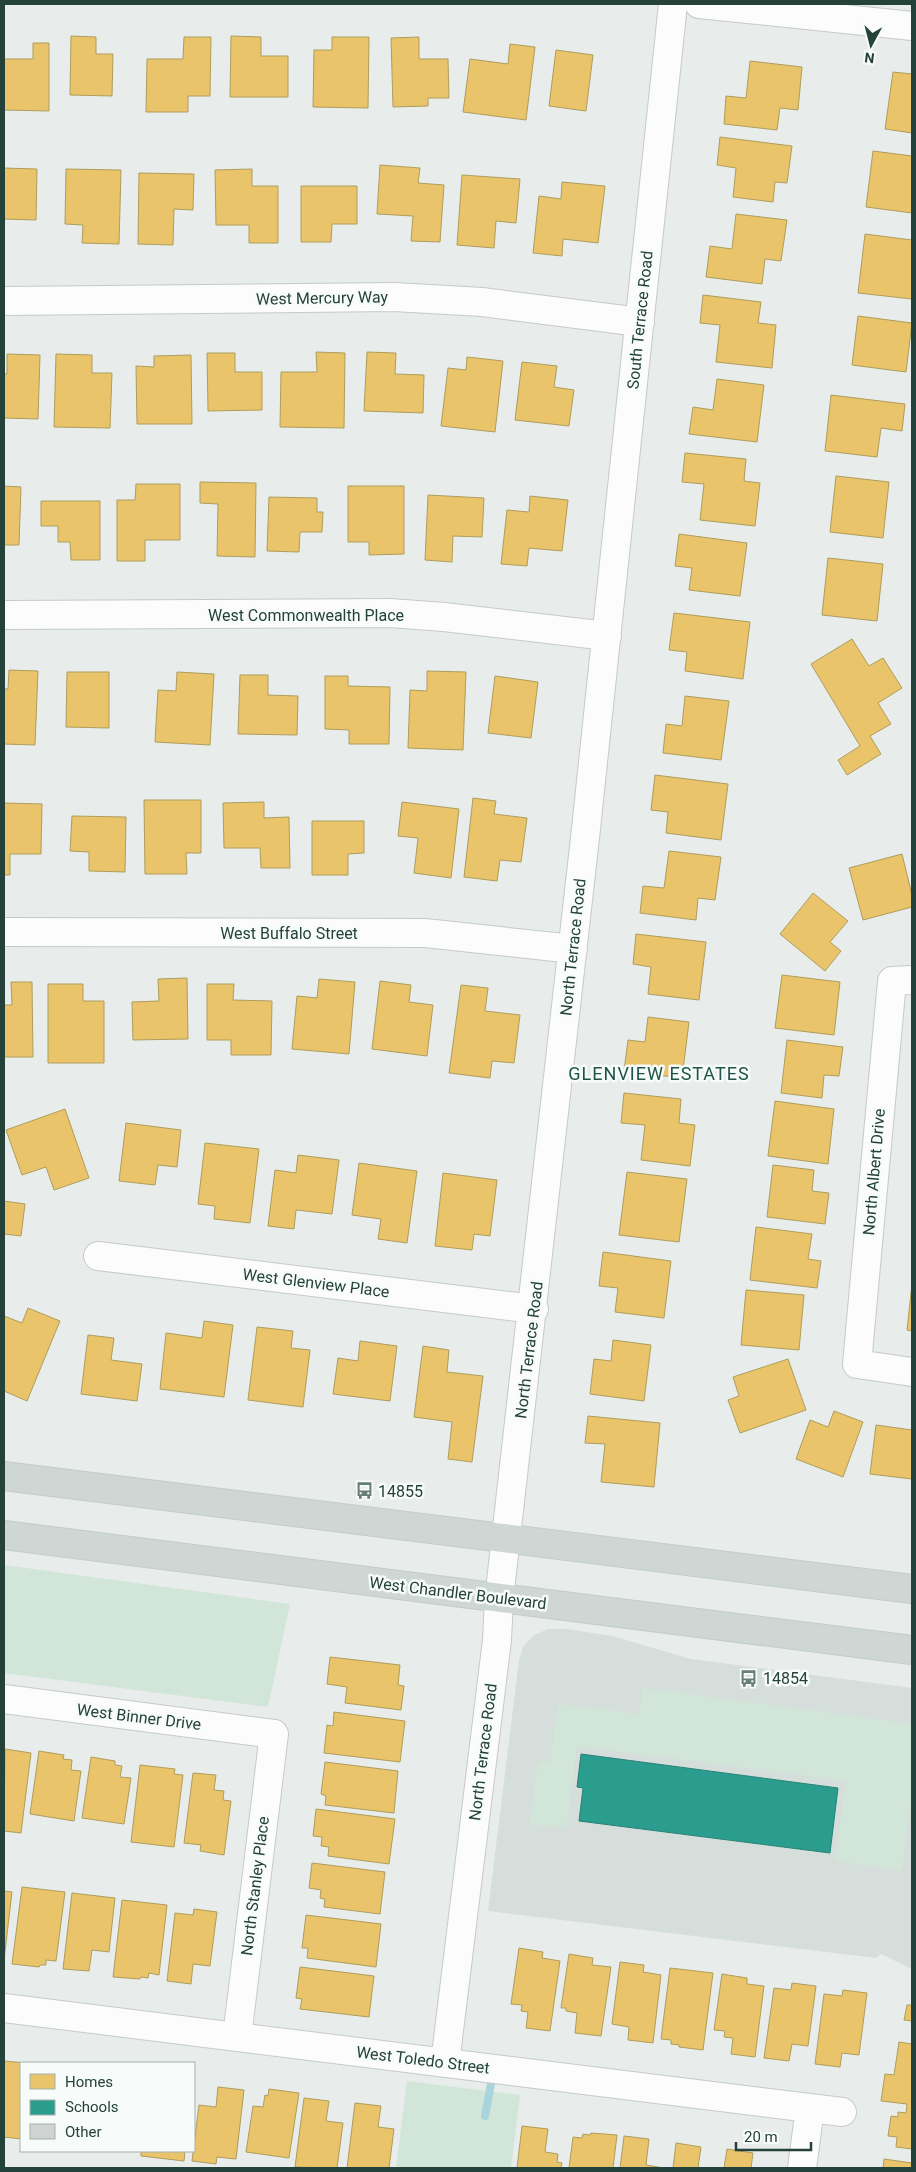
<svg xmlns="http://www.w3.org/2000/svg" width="916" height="2172" viewBox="0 0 916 2172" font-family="Roboto,sans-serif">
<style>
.built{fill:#d6dedb}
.green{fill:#d1e6d8}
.homes{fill:#e9c46a;stroke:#ae9d5c}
.schools{fill:#2a9d8f;stroke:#288276}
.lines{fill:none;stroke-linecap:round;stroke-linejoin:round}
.stream{stroke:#a9d4db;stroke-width:8}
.building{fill:#cfd4d2;stroke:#d1d6d4}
.minor-casing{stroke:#c5cac8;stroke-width:30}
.major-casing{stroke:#c3ccc9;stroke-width:30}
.minor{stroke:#fcfcfc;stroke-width:28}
.major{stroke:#cfd7d5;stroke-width:28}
.labels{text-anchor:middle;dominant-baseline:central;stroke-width:5;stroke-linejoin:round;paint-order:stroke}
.street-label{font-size:16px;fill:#24423a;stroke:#f7fbf9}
.poi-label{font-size:16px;fill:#24423a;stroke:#f7fbf9;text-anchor:start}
.neighbourhood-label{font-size:18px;letter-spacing:1px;fill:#1f5548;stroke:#f7fbf9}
</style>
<rect width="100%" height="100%" fill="#e8edeb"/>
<path class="built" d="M548,1629H567L612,1636L691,1659L912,1688V1969L881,1954L876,1958L488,1911L519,1660L523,1647L534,1635Z"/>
<path class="green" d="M4,1565L290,1604L268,1707L4,1673Z
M643,1688L912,1724V1788L902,1870L835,1861L846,1781L577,1746L566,1828L530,1824L538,1762L550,1763L558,1704L639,1714Z
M407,2081L520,2095L511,2168H396Z"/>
<path class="homes" d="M71,36L96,37V54H113L112,96L70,95Z
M231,36L261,37V56H288V97H230Z
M184,37H211L210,96H188V112H146L147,59H183Z
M332,37H369L368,108L313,107L314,50H332Z
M419,37V59H448L449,98H428V106L393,107L391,38Z
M33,43H49V111L4,110V59H33Z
M510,44L535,47L526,120L463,112L470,59L508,64Z
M556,50L593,55L586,111L549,106Z
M750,61L802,67L798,110L780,108L777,130L724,124L726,96L746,98Z
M893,72L912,74V133L885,129Z
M720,137L792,146L787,183L775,182L773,202L733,197L736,168L717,165Z
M873,151L912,156V213L866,207Z
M380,165L420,168L418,183L444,185L440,242L411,241L413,216L377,214Z
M4,168L37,169L36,220L4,219Z
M66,169L121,170L119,244L82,243L83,225L65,224Z
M252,169V186H278V243H249V225H216L215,170Z
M139,173L194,174L193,210L174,209L173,245L138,244Z
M462,175L520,179L516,223L496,221L494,248L457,245Z
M562,182L605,186L598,243L563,239L562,256L533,253L539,196L561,199Z
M301,186H357V224H332L331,242H301Z
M736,214L787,220L781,261L765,259L762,284L706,277L710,246L732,249Z
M865,234L912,240V299L858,293Z
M703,295L761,302L758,323L776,325L772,368L716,362L720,325L700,323Z
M858,316L912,323L906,372L852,365Z
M316,352L345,353L344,428L280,427L281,372H317Z
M367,352L396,353L395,374L424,375L423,413L364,411Z
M207,353H235V372H262V410L208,411Z
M7,354L40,355L38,419L4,418V374H7Z
M56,354L92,355V373H112L110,428L54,427Z
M191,355L192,424H137L136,366L154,367V356Z
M467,357L503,361L495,432L441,426L448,368L466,370Z
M522,362L557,366L554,387L574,390L569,426L515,420Z
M717,379L764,385L757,442L689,434L693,407L713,410Z
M831,395L905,404L902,431L881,428L877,457L825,451Z
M685,453L746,459L744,481L760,483L755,526L700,520L704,484L682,482Z
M836,476L889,482L883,538L830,532Z
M200,482L256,483L255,557L217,556L218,504L200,503Z
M136,484H180V540H145V561H117V500H135Z
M4,486L21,487L19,545H4Z
M348,486H404V554L369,555V542H348Z
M428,495L484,498L482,537L453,536L452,562L425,560Z
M530,496L568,500L562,551L529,548L527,566L501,564L507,510L529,512Z
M269,497L317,498V512H323L322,532H300L299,552L267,551Z
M41,501H100V560H71L70,542H58V526H41Z
M679,534L747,543L740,596L689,590L692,568L675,566Z
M828,558L883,564L877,621L822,615Z
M674,613L750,622L743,679L685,671L687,652L669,650Z
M852,639L869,666L883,658L902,688L878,703L891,724L870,736L881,754L847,775L838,760L860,746L811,664Z
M9,670L38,671L35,745L4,744V689H8Z
M427,671L466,672L463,750L408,748L410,690L427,691Z
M67,672H109V728L66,727Z
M177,672L214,674L210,745L155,742L158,690L176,691Z
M240,675H268V695L298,696L297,735L238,734Z
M325,676H348V686L390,687L389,744H349V730L325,729Z
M495,676L538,682L531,738L488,733Z
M685,696L729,701L721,760L663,753L666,724L682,726Z
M655,775L728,784L721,840L666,833L668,812L651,810Z
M473,798L496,801L494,814L527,818L521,862L500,860L497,881L464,877Z
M144,800H201V853H186L187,874H145Z
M264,802V818L289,817L290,868H261L260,848H224L223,803Z
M402,802L459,809L451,878L414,873L418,838L398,836Z
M4,803L42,804L41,854H10V875H4Z
M72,816L126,817L125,872L89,871V852L70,851Z
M312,821H364V853L348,854V875H312Z
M669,851L721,857L715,900L698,898L696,920L640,913L643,886L664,888Z
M902,854L912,895V907L863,920L849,868Z
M813,893L848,921L830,942L841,951L825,971L780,934Z
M636,934L706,942L699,1000L648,994L651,967L633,964Z
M782,975L840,982L834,1035L775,1028Z
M187,978L188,1039L133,1040L132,1002L159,1001L158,979Z
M319,979L355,982L349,1054L292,1049L297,996L317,998Z
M380,981L411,985L409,1002L433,1005L427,1056L372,1049Z
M11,982H32L33,1057H4V1005H12Z
M48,984H83V1001H104V1063H48Z
M207,984H234L233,1000L272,1001L271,1055H231V1040H207Z
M461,985L488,988L485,1011L520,1015L514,1063L492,1061L490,1078L449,1073Z
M648,1017L689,1022L682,1078L624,1071L628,1040L645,1042Z
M787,1040L843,1047L839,1076L824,1075L822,1098L781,1093Z
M624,1093L681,1099L679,1123L695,1125L690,1166L641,1160L645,1125L621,1123Z
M775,1101L834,1109L828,1164L768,1156Z
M65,1109L89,1178L54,1190L46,1167L22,1175L6,1130Z
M126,1123L181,1130L177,1167L158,1165L155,1185L119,1181Z
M205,1143L259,1149L250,1223L214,1219L215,1206L198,1204Z
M298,1155L339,1160L332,1214L296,1210L294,1229L268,1226L275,1170L296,1173Z
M359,1163L417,1171L407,1243L378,1239L381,1219L352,1215Z
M773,1165L814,1170L812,1191L829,1193L825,1224L767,1217Z
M627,1172L687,1179L679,1242L619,1235Z
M443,1173L497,1180L490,1236L474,1234L472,1250L435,1246Z
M4,1201L25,1204L21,1236L4,1234Z
M756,1227L812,1234L808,1259L821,1261L817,1288L750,1280Z
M603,1252L671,1261L664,1318L615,1312L618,1288L599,1286Z
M912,1284V1331L907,1330Z
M746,1290L804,1295L799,1350L741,1345Z
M28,1308L60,1321L27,1401L4,1391V1316L22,1323Z
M204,1321L233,1325L224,1397L160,1389L166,1333L202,1338Z
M257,1327L293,1331L291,1348L310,1350L303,1407L248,1400Z
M88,1335L114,1338L111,1360L142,1364L137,1401L81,1394Z
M613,1340L651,1345L644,1401L590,1394L594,1359L611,1361Z
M360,1341L397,1346L390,1401L333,1394L338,1358L358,1361Z
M423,1346L449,1350L447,1372L483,1376L472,1462L448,1459L452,1422L414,1417Z
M788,1359L806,1410L740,1433L728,1400L739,1396L733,1377Z
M834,1411L863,1422L843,1477L796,1459L810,1420L828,1427Z
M588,1416L660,1423L654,1487L601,1482L605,1444L585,1443Z
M876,1425L912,1430V1479L870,1474Z
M330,1657L400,1665L398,1685L404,1686L401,1710L345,1703L347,1687L327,1684Z
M334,1712L405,1721L400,1762L324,1753L327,1725L333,1726Z
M5,1749L31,1753L21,1833L4,1831Z
M39,1751L64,1755L63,1759L72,1760L71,1770L81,1771L74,1821L30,1814Z
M91,1757L115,1761V1765L122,1766L120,1777L131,1778L124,1824L82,1818Z
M325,1762L398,1771L394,1813L325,1805L326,1796L321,1794Z
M140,1765L175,1769L174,1774L183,1775L174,1847L131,1842Z
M193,1773L216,1775L214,1790L224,1791L223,1800L231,1801L224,1855L200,1851L201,1845L184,1843Z
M316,1809L395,1819L389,1864L328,1856L329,1847L321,1846L322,1837L313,1836Z
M312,1863L385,1872L380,1914L324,1907L325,1899L320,1898L321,1890L309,1888Z
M22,1887L65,1892L56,1961L46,1960V1965H40L39,1967L12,1964Z
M4,1891L12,1892L4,1960Z
M72,1893L115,1898L109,1952L92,1950L89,1971L63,1969Z
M122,1900L167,1905L159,1975L149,1973L148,1978L141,1977L140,1979L113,1977Z
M194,1909L217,1912L210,1966L193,1964L191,1984L167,1981L175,1913L193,1915Z
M306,1915L381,1924L376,1967L307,1958L308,1948H302Z
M519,1948L543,1952L542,1958L560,1961L550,2031L526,2028L528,2012L521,2011L522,2005L511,2004Z
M569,1954L593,1958L592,1965L611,1967L601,2036L575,2033L577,2013L566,2011V2008H561Z
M620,1962L644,1965L643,1972L661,1975L653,2043L628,2040L629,2027L612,2024Z
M300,1967L374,1976L369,2017L300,2009L302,1999L296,1998Z
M670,1968L713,1973L703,2050L679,2047V2045L671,2044V2040L661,2039Z
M722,1974L747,1978V1984L764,1986L755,2057L731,2054L733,2038L724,2037L725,2031L714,2030Z
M792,1983L816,1986L808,2046L792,2044L789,2061L764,2058L774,1988L791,1990Z
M843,1990L867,1993L859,2055L842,2053L840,2067L815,2064L824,1994L842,1996Z
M907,2005H912V2021L904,2020Z
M899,2042L912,2044V2149L896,2147L897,2137L888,2136L891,2116L898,2117V2112L906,2113L907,2104L881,2101L885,2074L894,2075Z
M4,2061L26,2063H21V2139L4,2137Z
M218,2087L244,2090L236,2159L217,2157L216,2164L192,2161L199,2105L216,2107Z
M269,2089L299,2093L289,2158L246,2152L253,2106L263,2107L265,2095L268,2096Z
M304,2098L329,2101L326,2121L343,2123L337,2168L295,2167Z
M355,2103L381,2106L378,2127L394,2129L389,2168H347Z
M522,2126L548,2129L545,2152L558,2154L557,2162L562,2163L561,2168H517Z
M591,2133L617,2135L613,2168H569L573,2137L582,2138L583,2134L590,2135Z
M624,2136L649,2139L646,2165L664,2168H620Z
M676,2143L701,2147L698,2168H673Z
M727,2149L753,2153L751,2168H724Z
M141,2151H185L184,2161L141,2156Z
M884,2159L912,2163V2168H883Z"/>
<path class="schools" d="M581,1754L838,1788L830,1853L579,1821L583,1788L577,1787Z"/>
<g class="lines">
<path class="stream" d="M485,2116L493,2073"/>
</g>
<path class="building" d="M356,1489L371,1491L370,1496L355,1493Z"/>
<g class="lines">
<defs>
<path id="minor" d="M699,4L912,26
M4,301L394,297L482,302L640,322
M4,615L390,613L444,617L607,636
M4,932L425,933L573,949
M912,980L892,981L857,1364L912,1372
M98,1256L534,1309
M4,1699L274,1734L237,2037
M4,2008L842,2112
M445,2063L497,1640L499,1599L585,838L673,4
M802,2168L810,2108"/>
<path id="major" d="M4,1476L912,1589
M4,1535L912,1650"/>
</defs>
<use href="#minor" class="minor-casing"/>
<use href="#major" class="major-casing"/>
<use href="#minor" class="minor"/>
<use href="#major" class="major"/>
</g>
<defs>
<symbol id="bus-bare" viewBox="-9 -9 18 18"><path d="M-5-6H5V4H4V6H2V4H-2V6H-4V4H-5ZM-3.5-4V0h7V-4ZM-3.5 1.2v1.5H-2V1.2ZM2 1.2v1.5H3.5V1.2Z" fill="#697e78" stroke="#f7fbf9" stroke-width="2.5" paint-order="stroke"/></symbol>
</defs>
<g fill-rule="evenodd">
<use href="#bus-bare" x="352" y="1478" width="25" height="25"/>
<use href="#bus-bare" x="736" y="1666" width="25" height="25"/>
</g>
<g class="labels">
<g class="street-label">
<text transform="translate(322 298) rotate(-1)">West Mercury Way</text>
<text transform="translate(640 320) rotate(-84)">South Terrace Road</text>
<text x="306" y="615">West Commonwealth Place</text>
<text x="289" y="933">West Buffalo Street</text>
<text transform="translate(573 947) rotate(-84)">North Terrace Road</text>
<text transform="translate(874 1172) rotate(-85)">North Albert Drive</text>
<text transform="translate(316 1283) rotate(7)">West Glenview Place</text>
<text transform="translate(529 1350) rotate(-83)">North Terrace Road</text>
<text transform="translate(458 1593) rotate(7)">West Chandler Boulevard</text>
<text transform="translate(139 1717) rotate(7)">West Binner Drive</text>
<text transform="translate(483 1752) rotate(-83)">North Terrace Road</text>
<text transform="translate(255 1886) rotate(-83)">North Stanley Place</text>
<text transform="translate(423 2060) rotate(7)">West Toledo Street</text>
</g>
<g class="poi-label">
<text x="378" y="1491">14855</text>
<text x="763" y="1678">14854</text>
</g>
<g class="neighbourhood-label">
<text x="659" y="1073">GLENVIEW ESTATES</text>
</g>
</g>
<rect width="916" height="2172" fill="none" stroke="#24423a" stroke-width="10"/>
<rect x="20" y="2062" width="175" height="90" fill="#f7fbf9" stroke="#a3b1ad"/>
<rect x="30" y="2074" width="25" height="15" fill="#e9c46a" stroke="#a3b1ad"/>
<text x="65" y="2087" font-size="15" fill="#24423a">Homes</text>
<rect x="30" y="2100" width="25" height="15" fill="#2a9d8f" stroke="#a3b1ad"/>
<text x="65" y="2112" font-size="15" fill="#24423a">Schools</text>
<rect x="30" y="2124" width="25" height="15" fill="#cfd4d2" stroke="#a3b1ad"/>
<text x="65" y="2137" font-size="15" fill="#24423a">Other</text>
<g transform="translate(871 45) rotate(187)" stroke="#f7fbf9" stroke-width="4" paint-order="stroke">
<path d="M0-4L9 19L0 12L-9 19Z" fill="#24423a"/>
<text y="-8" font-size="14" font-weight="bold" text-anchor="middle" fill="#24423a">N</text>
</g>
<path d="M736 2142v8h75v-8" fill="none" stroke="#24423a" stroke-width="2.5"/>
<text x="744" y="2142" font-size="15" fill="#24423a" stroke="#f7fbf9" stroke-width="4" paint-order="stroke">20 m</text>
</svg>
